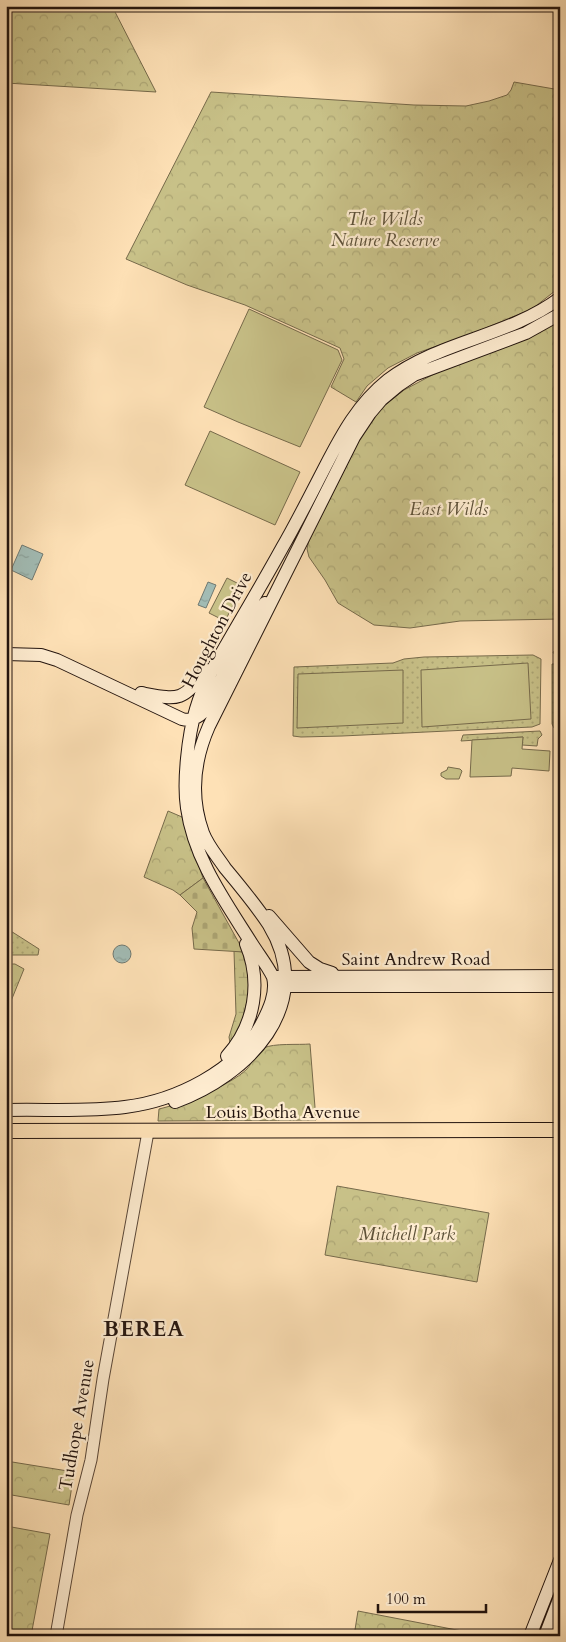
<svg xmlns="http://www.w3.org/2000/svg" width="566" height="1642" viewBox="0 0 566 1642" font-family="Cardo,serif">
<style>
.grass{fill:url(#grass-dots);stroke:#766a4b}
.forest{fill:url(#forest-crowns);stroke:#766a4b}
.wetland{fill:url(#wetland-marsh);stroke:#766a4b}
.cemetery{fill:url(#cemetery-stones);stroke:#766a4b}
.pitch{fill:#c8c188;stroke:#766a4b}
.water{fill:url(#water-ripples);stroke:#6f7972}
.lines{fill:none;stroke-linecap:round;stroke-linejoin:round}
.tertiary-casing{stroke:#5a4738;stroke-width:13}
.secondary-casing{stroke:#23140e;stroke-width:14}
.primary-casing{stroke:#23140e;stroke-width:16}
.tertiary{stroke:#feecd0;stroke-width:11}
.secondary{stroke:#feecd0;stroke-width:12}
.primary{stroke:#fee1b6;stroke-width:14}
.labels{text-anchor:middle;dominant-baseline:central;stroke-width:4.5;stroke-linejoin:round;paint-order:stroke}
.park-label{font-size:18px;font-style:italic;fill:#5d5139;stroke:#feecd0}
.street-label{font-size:18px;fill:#23140e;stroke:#feecd0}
.district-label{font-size:22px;font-weight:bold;letter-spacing:1px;fill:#23140e;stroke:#feecd0}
</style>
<defs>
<pattern id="grass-dots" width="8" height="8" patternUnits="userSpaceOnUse" patternTransform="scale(1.25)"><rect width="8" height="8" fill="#c8c188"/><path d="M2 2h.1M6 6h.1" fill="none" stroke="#aca574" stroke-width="1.8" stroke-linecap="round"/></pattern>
<pattern id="forest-crowns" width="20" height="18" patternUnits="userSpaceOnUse" patternTransform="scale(1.25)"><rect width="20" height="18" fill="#c8c188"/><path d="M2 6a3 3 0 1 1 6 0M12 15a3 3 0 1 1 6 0" fill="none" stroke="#aca574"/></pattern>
<pattern id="wetland-marsh" width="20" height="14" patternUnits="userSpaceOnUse" patternTransform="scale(1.25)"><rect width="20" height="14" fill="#c8c188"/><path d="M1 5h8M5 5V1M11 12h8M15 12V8" fill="none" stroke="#aca574"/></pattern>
<pattern id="cemetery-stones" width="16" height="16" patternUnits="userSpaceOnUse" patternTransform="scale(1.25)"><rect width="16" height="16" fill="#c8c188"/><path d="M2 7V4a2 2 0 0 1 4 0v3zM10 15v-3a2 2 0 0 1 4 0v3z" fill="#aca574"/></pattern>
<pattern id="water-ripples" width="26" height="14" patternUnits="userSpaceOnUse" patternTransform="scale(1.25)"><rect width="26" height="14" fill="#a2bcb5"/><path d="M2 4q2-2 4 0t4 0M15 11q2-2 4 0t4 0" fill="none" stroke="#8ba19a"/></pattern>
</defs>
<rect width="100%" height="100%" fill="#fee1b6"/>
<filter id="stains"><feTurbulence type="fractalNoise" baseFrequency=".004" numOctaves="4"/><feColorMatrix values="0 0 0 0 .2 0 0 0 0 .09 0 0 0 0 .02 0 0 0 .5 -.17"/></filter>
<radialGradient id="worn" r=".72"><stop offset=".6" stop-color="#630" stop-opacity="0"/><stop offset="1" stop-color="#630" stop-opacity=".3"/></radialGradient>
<path class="grass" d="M554,651H560V730L554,728L552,724V664H558L559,654L553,653Z
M533,655L541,659L540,724L532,727L342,736L301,737L293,736L294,667L393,663L404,659L424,657Z
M540,731L542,735L538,739L537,746L522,745L523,737L461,741L463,735Z
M6,928L39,949L38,955H6Z"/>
<path class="forest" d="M6,6H112L156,92L6,83Z
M514,82L560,90V287L532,309L471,334L417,353L388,368L367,386L356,402L331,387L344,359L340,348L245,305L187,285L126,259L211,92L414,105L466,106L489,101L507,95L511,90Z
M560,318V619L460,621L410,628L374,625L338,603L325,580L309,557L307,549L309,540L361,436L372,419L386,404L404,390L434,374Z
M168,811L182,817L203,878L180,895L173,890L144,877Z
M6,964H15L24,969L9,1006L6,1022Z
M310,1044L316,1120L158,1121L159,1109C184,1103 228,1087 247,1069C253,1062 255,1053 264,1048C273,1043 299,1045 310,1044Z
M337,1186L489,1213L477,1282L325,1255Z
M6,1461L74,1472L69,1505L6,1494Z
M6,1526L50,1534L31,1636H6Z
M358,1611L488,1636H354Z"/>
<path class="wetland" d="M234,951L244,952L251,985L241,1026L230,1043L229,1037L236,1014Z"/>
<path class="cemetery" d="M203,878L244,952L194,949L192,928L197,912L180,895Z"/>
<path class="pitch" d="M249,309L338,350L342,360L300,447L238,422L204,407Z
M210,431L300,472L275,525L185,485Z
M227,578L243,586L225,621L209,613Z
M528,663L531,719L422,727L421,670Z
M403,670V723L297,728L298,674Z
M523,737L522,749L550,751L549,771L512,768L511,776L470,777L472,740Z
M448,767L460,769L462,771L459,779H446L441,776V773L447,770Z"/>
<path class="water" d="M22,545L43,554L32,580L11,570Z
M208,582L216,585L206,608L198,605Z
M113 954a9 9 0 1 1 18 0a9 9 0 1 1-18 0Z"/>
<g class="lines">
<defs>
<path id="tertiary" d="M56,1636L77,1515L91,1460L103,1379L148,1132"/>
<path id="secondary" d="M6,654L41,655L57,660L182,719C193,722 202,715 207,707L249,624L265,603
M141,693C179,700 182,702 206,670
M269,916L309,962L320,969L332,973
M277,977L560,976
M277,986H560
M227,1056C255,1025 262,982 246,944
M175,1102C247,1076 318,1005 269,925C256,905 240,886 225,868C217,856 208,846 203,833C190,797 194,760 209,726L354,437L370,413L381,400L399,385L414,375L526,333L560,314
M6,1110C46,1109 86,1112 125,1107C175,1101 237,1071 261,1025C269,1010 277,993 273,977C267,965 259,955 252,944C225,901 194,859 187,808C183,782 188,735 196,709C204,682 218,659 232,635C249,606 266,577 282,548C297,522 311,494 325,467C342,434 358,404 388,380C439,341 508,337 560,298
M530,1636L560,1560
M545,1636L560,1597"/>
<path id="primary" d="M6,1131L560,1130"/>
</defs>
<use href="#tertiary" class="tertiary-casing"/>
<use href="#secondary" class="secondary-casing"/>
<use href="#primary" class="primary-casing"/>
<use href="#tertiary" class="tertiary"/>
<use href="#secondary" class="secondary"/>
<use href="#primary" class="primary"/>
</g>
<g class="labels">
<g class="park-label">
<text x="385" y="219">The Wilds<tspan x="385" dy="21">Nature Reserve</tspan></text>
<text x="449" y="509">East Wilds</text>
<text x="407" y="1234">Mitchell Park</text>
</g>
<g class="street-label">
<text transform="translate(217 630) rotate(-62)">Houghton Drive</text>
<text x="416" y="959">Saint Andrew Road</text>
<text x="283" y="1112">Louis Botha Avenue</text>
<text transform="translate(77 1425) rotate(-80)">Tudhope Avenue</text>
</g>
<g class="district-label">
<text x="144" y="1329">BEREA</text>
</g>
</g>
<rect width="566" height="1642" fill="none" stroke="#fee1b6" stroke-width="25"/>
<rect x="8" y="8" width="551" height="1627" fill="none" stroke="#23140e" stroke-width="2.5"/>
<rect x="12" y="12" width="541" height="1617" fill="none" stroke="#23140e"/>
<path d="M378 1604v8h108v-8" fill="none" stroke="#23140e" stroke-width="2.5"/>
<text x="386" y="1604" font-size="15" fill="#23140e" stroke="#feecd0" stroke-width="4" paint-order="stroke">100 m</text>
<rect width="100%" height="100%" filter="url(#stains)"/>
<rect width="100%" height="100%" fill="url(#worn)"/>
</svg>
